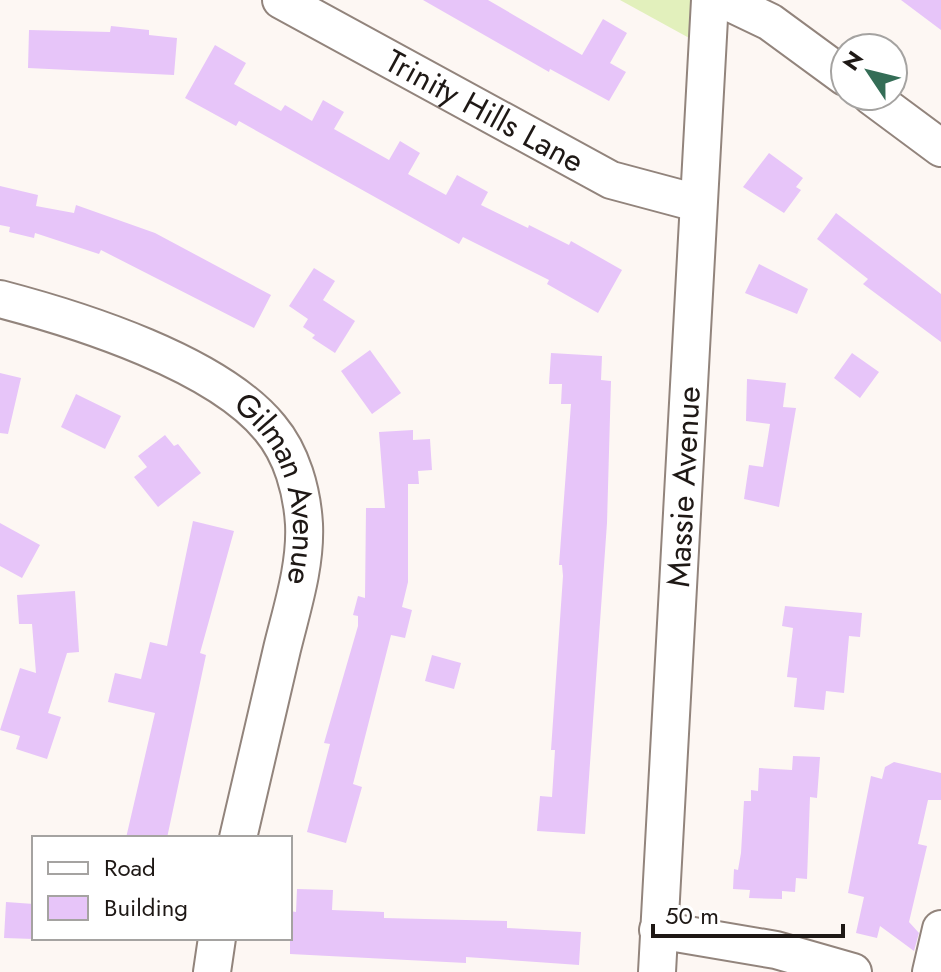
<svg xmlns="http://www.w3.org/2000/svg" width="941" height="972" viewBox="0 0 941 972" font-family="Jost,sans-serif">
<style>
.green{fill:#e2f0bc}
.building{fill:#e7c5f9}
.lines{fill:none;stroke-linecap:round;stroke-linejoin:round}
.minor-casing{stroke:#92847c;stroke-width:40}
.minor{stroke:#fff;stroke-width:36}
.labels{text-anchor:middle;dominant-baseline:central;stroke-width:6;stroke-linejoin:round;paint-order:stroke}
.street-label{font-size:32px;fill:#1e1815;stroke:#fff}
</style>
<rect width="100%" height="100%" fill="#fdf7f3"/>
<path class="green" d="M620,0H691V39Z"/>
<path class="building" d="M423,0H488L582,55L603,19L627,33L610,63L626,72L609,101L550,69L549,72Z
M901,0H941V30Z
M111,26L149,30V35L177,38L174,75L28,68L29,30L110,32Z
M215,45L246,63L234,84L281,111L285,105L312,121L323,100L344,112L334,129L389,160L400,141L420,153L408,174L446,195L457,175L488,192L481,205L528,228L529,225L569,245L571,241L622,270L598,313L547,284L549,280L463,237L459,244L239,121L236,126L185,98Z
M769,153L803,178L796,187L801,190L784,213L743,187Z
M0,186L38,195L36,206L74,213L76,205L155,233L271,295L254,328L101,250L99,254L35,233L34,238L9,232L10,227L0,225Z
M836,213L941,294V342L863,284L868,279L817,239Z
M759,264L808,289L797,314L745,293Z
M314,268L335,281L323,300L355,321L335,353L312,338L315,335L303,327L308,319L289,306Z
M370,350L401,393L372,414L341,371Z
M551,353L602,356L601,380L611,381L607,523L585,834L537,831L540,796L552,797L555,750H551L563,576L562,565H559L571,404H561L562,384H549Z
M852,353L879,372L860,398L834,378Z
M0,373L21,378L8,434L0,433Z
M747,379L786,383L783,407L796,408L779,507L744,499L749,465L763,467L770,424L746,421Z
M76,394L121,416L105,449L61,427Z
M413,430V440L430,439L432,470L418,471L419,484H408V582L402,607L412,610L405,638L391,635L353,784L362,787L346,843L307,832L330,744L324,743L358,626V616L353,615L358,596L365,598L366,508H385L379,432Z
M165,435L174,446L178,444L201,473L158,507L134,477L147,467L138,456Z
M193,521L234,531L200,653L206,655L167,838H126L155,713L108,702L115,673L141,679L150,642L167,646Z
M0,523L40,545L22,578L0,566Z
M75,591L79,652L67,653L48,713L61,717L47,759L16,749L20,736L0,730L20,668L36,673L32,624H19L17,595Z
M785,606L862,613L860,637L849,636L844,693L826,691L824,710L794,707L797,678L787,677L793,628L782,626Z
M432,655L461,663L454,689L425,681Z
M793,756L820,757L817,798L810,797L807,879L796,878L795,892L782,891V899L749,898L750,890L733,889L734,869L738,870L741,853L744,801H751V790L758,791L759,768L792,770Z
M894,762L941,773V800H928L918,844L927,846L909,922L919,933L914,951L880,926L877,938L856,933L864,897L848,893L871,776L882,779L885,767Z
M297,889L333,890L332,910L384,912V918L507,921V928L581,932L579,965L466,957V963L290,954V911L296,912Z
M6,902L34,904V939L4,938Z"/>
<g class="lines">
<defs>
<g id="minor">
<path id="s1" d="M281,0L611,180L697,203"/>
<path d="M724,0L770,22L845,77"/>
<path d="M871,96L941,148"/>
<path id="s2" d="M0,299C80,320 217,363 270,428C292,454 302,491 304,524C306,566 292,608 282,649C267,712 253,775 238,838"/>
<path d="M658,930L776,950L853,972"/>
<path d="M212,972L217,938"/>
<path id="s3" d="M657,972L710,0"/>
<path d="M931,972L941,929"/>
</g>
</defs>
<use href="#minor" class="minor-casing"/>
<use href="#minor" class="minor"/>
</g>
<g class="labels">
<g class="street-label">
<text stroke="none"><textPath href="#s1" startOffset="232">Trinity Hills Lane</textPath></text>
<text stroke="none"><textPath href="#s3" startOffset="486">Massie Avenue</textPath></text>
<text stroke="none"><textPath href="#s2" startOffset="364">Gilman Avenue</textPath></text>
</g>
</g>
<rect x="32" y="836" width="260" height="104" fill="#ffffff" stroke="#a5a3a1" stroke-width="2"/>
<rect x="48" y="862" width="40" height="12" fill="#ffffff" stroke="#a5a3a1" stroke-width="2"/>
<text x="104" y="876" font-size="24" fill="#1e1815">Road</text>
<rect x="48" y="896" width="40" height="24" fill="#e7c5f9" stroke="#a5a3a1" stroke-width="2"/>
<text x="104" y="916" font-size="24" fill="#1e1815">Building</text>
<g transform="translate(869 72) rotate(305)"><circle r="38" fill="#ffffff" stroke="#a5a3a1" stroke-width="2"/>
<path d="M0-6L14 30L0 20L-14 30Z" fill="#346d56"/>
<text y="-12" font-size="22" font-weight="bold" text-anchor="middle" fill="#1e1815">N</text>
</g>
<path d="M653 924v12h190v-12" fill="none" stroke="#1e1815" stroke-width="4"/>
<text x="665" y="924" font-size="24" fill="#1e1815" stroke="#ffffff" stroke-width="6" paint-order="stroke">50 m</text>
</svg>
